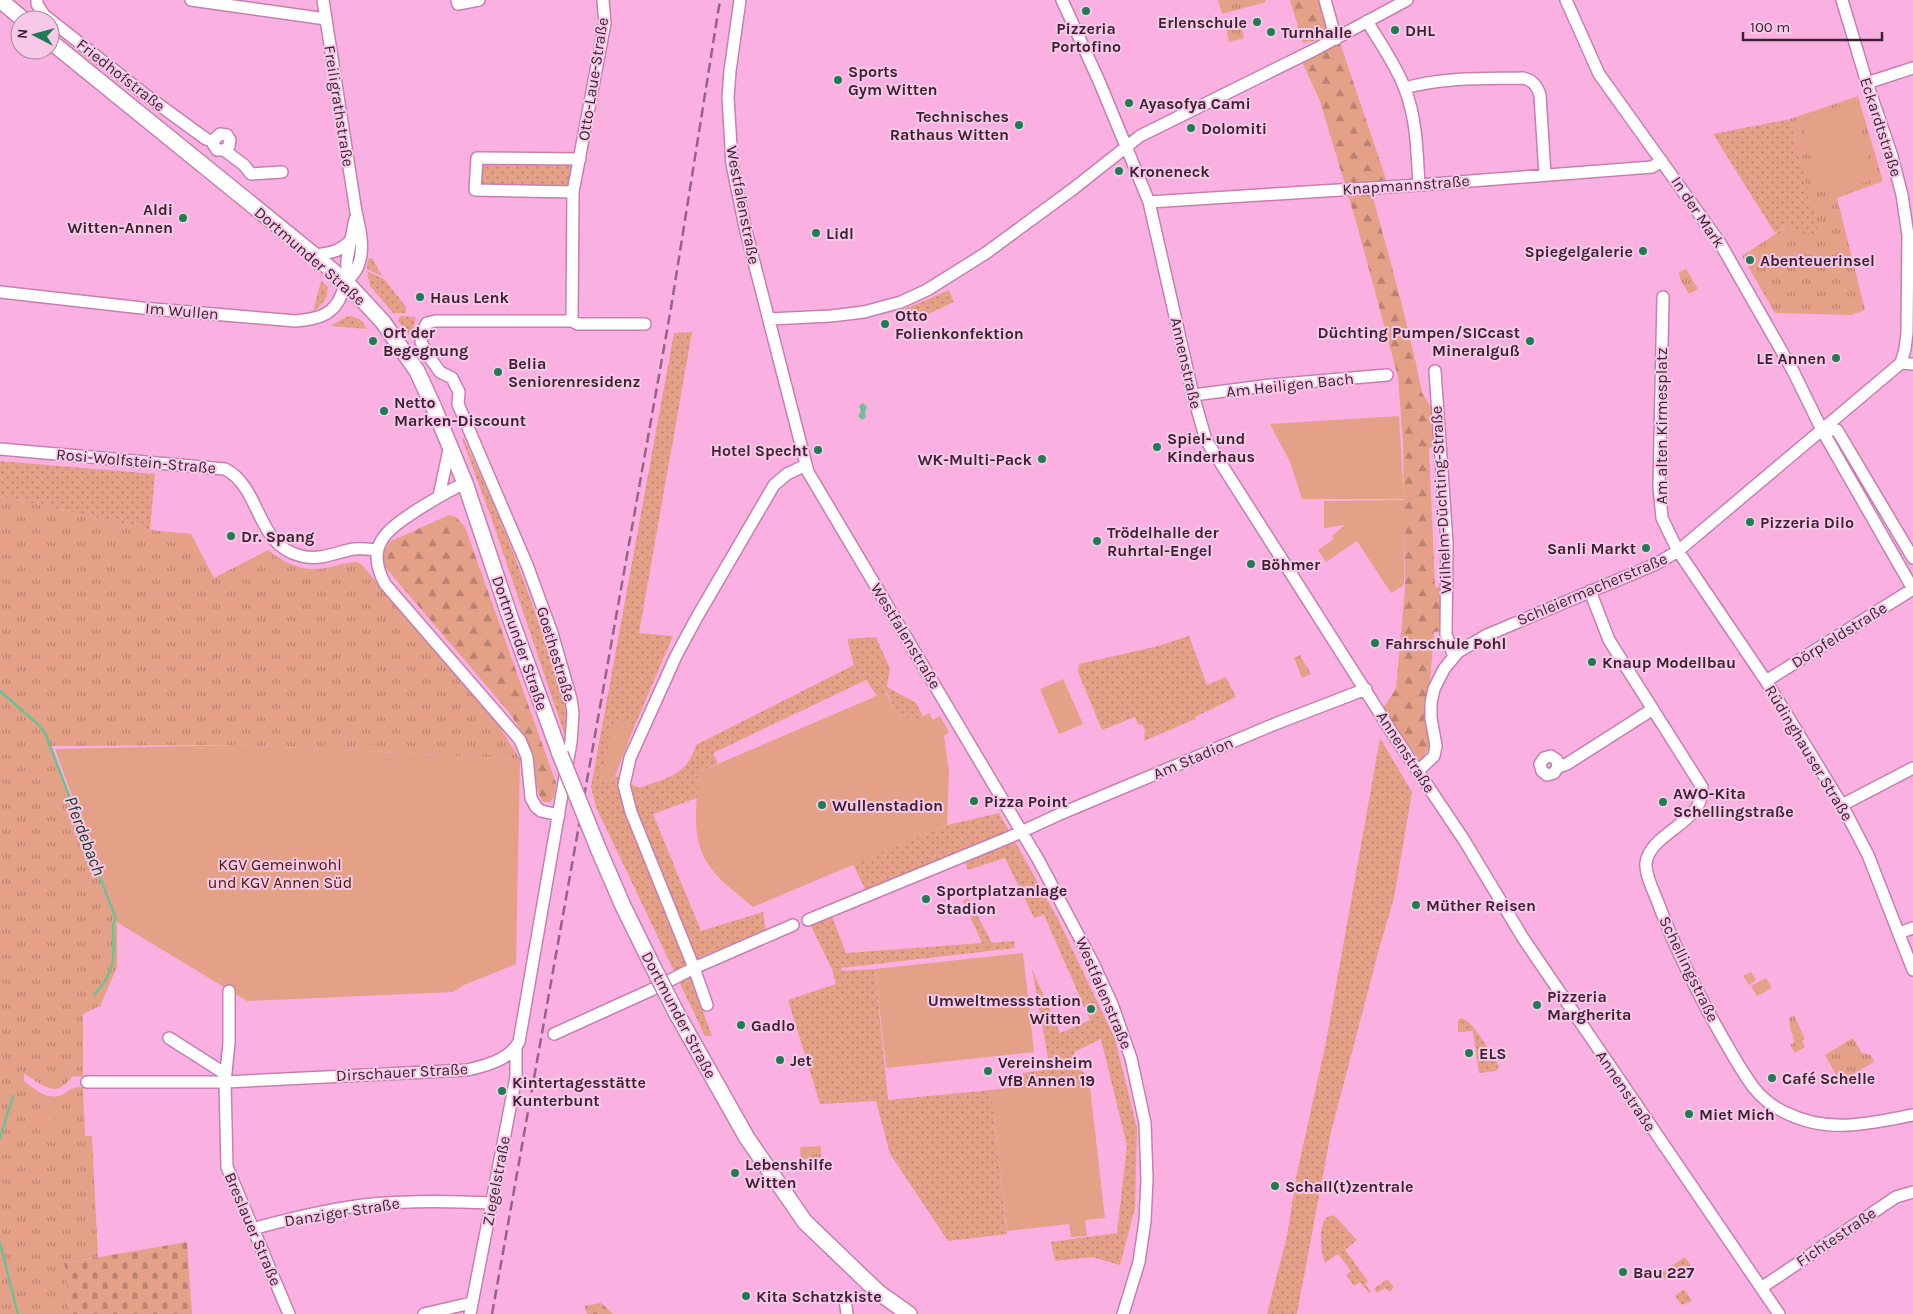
<svg xmlns="http://www.w3.org/2000/svg" width="1913" height="1314" viewBox="0 0 1913 1314" font-family="Karla,sans-serif">
<style>
.grass{fill:url(#grass-dots)}
.forest{fill:url(#forest-firs)}
.cemetery{fill:url(#cemetery-stones)}
.park{fill:url(#park-tufts)}
.garden{fill:#e5a088}
.water{fill:#6ec195}
.lines{fill:none;stroke-linecap:round;stroke-linejoin:round}
.stream{stroke:#6ec195;stroke-width:2.5}
.minor-casing{stroke:#c67fb0;stroke-width:14}
.major-casing{stroke:#c67fb0;stroke-width:18}
.minor{stroke:#fff;stroke-width:11}
.major{stroke:#fff;stroke-width:15}
.rail{stroke:#956385;stroke-width:2.5;stroke-dasharray:10 5;stroke-linecap:butt}
.major-bridge-casing{stroke:#c67fb0;stroke-width:18;stroke-linecap:butt}
.major-bridge{stroke:#fff;stroke-width:15}
.poi-dot{fill:#1d7c53;stroke:#f7c9e7;stroke-width:2}
.labels{text-anchor:middle;dominant-baseline:central;stroke-width:4;stroke-linejoin:round;paint-order:stroke}
.poi-label{font-size:16px;font-weight:bold;fill:#3b1f33;stroke:#f7c9e7;text-anchor:start}
.street-label{font-size:16px;fill:#3b1f33;stroke:#f7c9e7}
.park-label{font-size:16px;fill:#491805;stroke:#f7c9e7}
.water-label{font-size:18px;font-style:italic;fill:#183c2a;stroke:#f7c9e7}
</style>
<defs>
<pattern id="grass-dots" width="8" height="8" patternUnits="userSpaceOnUse" patternTransform="scale(1.25)"><rect width="8" height="8" fill="#e5a088"/><path d="M2 2h.1M6 6h.1" fill="none" stroke="#bb8270" stroke-width="1.8" stroke-linecap="round"/></pattern>
<pattern id="forest-firs" width="22" height="20" patternUnits="userSpaceOnUse" patternTransform="scale(1.25)"><rect width="22" height="20" fill="#e5a088"/><path d="M5 1l3.5 6h-7zM16 11l3.5 6h-7z" fill="#bb8270"/></pattern>
<pattern id="cemetery-stones" width="16" height="16" patternUnits="userSpaceOnUse" patternTransform="scale(1.25)"><rect width="16" height="16" fill="#e5a088"/><path d="M2 7V4a2 2 0 0 1 4 0v3zM10 15v-3a2 2 0 0 1 4 0v3z" fill="#bb8270"/></pattern>
<pattern id="park-tufts" width="24" height="20" patternUnits="userSpaceOnUse" patternTransform="scale(1.25)"><rect width="24" height="20" fill="#e5a088"/><path d="M3 7l-1-3M5 7V3M7 7l1-3M15 17l-1-3M17 17v-4M19 17l1-3" fill="none" stroke="#bb8270"/></pattern>
</defs>
<rect width="100%" height="100%" fill="#fbb0e2"/>
<path class="grass" d="M1790,119L1821,238L1786,227L1775,233L1713,134Z
M567,161L571,165L570,185L566,190L485,188L481,184V163Z
M372,258L382,276L367,269L368,259Z
M367,271L384,279L406,307V313H393L370,286Z
M321,281L327,286C330,298 321,305 313,312Z
M949,290L954,302L911,322L905,309Z
M351,316L361,320L367,329L330,326L346,317Z
M400,316L416,317L412,335H409L398,321Z
M692,332L639,633L673,636L635,725L615,720L600,783L615,776L639,788C666,778 687,776 696,745L854,665L847,639L876,637L890,669L887,687L916,703L923,716L915,721L895,712L887,692L877,696L866,680L713,753L718,763L699,772L697,798L653,814L701,931L763,912L766,931L685,963L712,1036H705L596,807L591,787L674,333Z
M462,439H464C493,500 518,562 540,626C549,650 565,688 566,713C567,721 565,728 565,736L491,517Z
M0,461L155,474L150,530L0,496Z
M1189,636L1207,685L1226,677L1236,697L1195,717V719L1144,741L1145,730L1142,724L1138,725L1135,717L1102,730L1078,672L1079,664L1158,646Z
M1380,738L1412,792L1394,898L1379,949L1331,1132L1297,1314H1267L1287,1236L1297,1173L1326,1042Z
M999,813L1058,919L1115,1039L1137,1128L1135,1208L1120,1265L1092,1257L1055,1261L1051,1242L1117,1233L1127,1146L1101,1039L1074,1052L1077,1065L1089,1079L1023,1086V1073L1050,1069L1032,969L1060,1033L1090,1020L1044,915L1034,918L1005,858L968,870L962,853L866,891L853,864L947,825Z
M968,898L992,943L1014,941L1015,948L841,968L842,971L875,969L888,1100L991,1090L1007,1234L948,1241L890,1154L876,1101L820,1104L788,1000L836,984L832,969L808,920L830,911L846,953L982,943L963,901Z
M1461,1018C1474,1021 1491,1054 1499,1066L1496,1071L1479,1073L1473,1031L1458,1032V1021Z
M1334,1215L1357,1240L1345,1250L1368,1281L1365,1284L1371,1292L1369,1293L1360,1282L1354,1286L1346,1275L1351,1271L1338,1254L1325,1263C1321,1254 1318,1226 1326,1218C1328,1216 1332,1216 1334,1215Z
M1685,1257L1694,1270L1689,1274L1683,1267L1672,1274L1673,1276L1666,1281L1661,1273Z
M1387,1279L1394,1287L1390,1292L1385,1288L1377,1293L1374,1289Z
M1684,1289L1692,1301L1682,1305L1675,1296Z"/>
<path class="forest" d="M1290,0H1320L1331,37L1303,43Z
M1339,40L1387,182H1368C1376,206 1381,229 1388,252C1400,299 1413,345 1422,393L1431,407L1435,446L1429,448L1435,587L1442,588L1441,631L1434,632L1427,720L1431,744L1421,762L1383,708L1396,689L1405,589L1403,442L1398,377L1357,225L1320,101L1301,60Z
M449,515L456,517L465,527L556,783L554,797L550,802H543C534,789 537,774 533,760C528,742 519,726 508,711L385,567L383,553L389,542Z"/>
<path class="cemetery" d="M187,1242L192,1314H70L64,1263Z
M601,1303L613,1314H587L585,1306Z"/>
<path class="park" d="M1218,0H1265L1266,2L1222,14Z
M1241,24L1244,38L1229,42L1226,28Z
M1858,96L1883,181L1837,198L1865,310L1851,315L1775,313L1742,256L1786,227L1820,237L1790,119Z
M1686,269L1698,289L1689,294L1680,279L1679,272Z
M0,496L150,530L191,534L214,578L268,550C285,564 303,572 326,568C336,566 346,562 357,562L362,565L495,720L520,759L237,745L50,746L117,923V967L100,1006L83,1014V1077L73,1076C54,1101 44,1084 24,1074V1081C35,1089 47,1101 61,1095C71,1091 69,1087 83,1087L85,1136H92L98,1257L64,1263L70,1314H0Z
M1300,655L1311,674L1302,678L1294,658Z
M1794,1015L1805,1039L1802,1041L1805,1047L1795,1053L1790,1045L1795,1042L1792,1037L1794,1036L1791,1032L1789,1018Z
M1853,1038L1862,1053L1871,1055L1874,1062L1840,1082L1825,1055Z
M821,1146V1157L801,1160L800,1147Z"/>
<path class="garden" d="M1850,103L1875,179L1826,195L1801,119Z
M1781,234L1796,260L1781,268L1767,242Z
M1399,416L1404,499H1302L1290,462L1270,424Z
M1404,500V585L1391,593L1357,541L1326,562L1318,550L1334,539L1332,536L1345,525L1324,528V501Z
M1063,679L1083,724L1059,734L1040,689Z
M886,692L895,712L915,721L929,713L933,720L940,716L949,732L944,736L949,772L947,825L753,907C738,894 719,881 708,864C690,837 697,802 699,772Z
M614,720L635,725L615,776L600,783Z
M237,745L520,759L516,964L464,985L453,992L247,1001L118,923L55,749Z
M1023,953L1034,1052L886,1068L875,969Z
M1751,972L1756,980L1749,985L1743,976Z
M1766,978L1772,988L1757,996L1751,986Z
M1089,1079L1105,1218L1085,1220L1087,1236L1071,1237L1069,1224L1007,1231L991,1090Z
M51,1101L58,1134L46,1137L40,1104Z"/>
<path class="water" d="M863,403L867,407L865,412L866,417L862,420L858,416L861,411L859,406Z"/>
<g class="lines">
<path class="stream" d="M0,691L40,726L46,735L116,919L113,924C114,956 117,970 94,995
M0,1138L13,1096
M0,1243L18,1314"/>
<defs>
<path id="minor" d="M37,0V4L44,15L147,96L206,139L213,141
M191,0L326,19
M457,0L458,4L479,0
M740,0L730,71L728,97L732,164L745,227L808,472L1039,861L1093,963L1112,1004L1131,1058L1145,1123L1147,1179L1145,1221L1139,1262L1123,1314
M1062,0L1099,81L1149,202L1193,395L1206,440L1393,734L1464,840L1523,938L1779,1314
M1325,0L1336,39
M1566,0L1599,74L1720,243L1793,371L1822,430L1913,589
M1367,21C1380,43 1396,65 1405,89C1417,120 1417,153 1419,185
M1867,83L1913,68
M1405,88C1443,77 1483,79 1523,78C1533,80 1537,86 1540,95L1545,175
M224,150L229,146L230,140L227,135L220,134L213,141V144L217,150H224L244,165L251,174L282,172
M573,192L475,190L477,158L580,159
M1149,202L1419,185L1652,167L1662,161
M314,255C330,253 340,252 351,240
M347,283V260L355,219
M0,292L142,308L296,321C314,319 330,317 339,300C342,294 344,288 347,282C350,277 356,272 358,266C365,249 360,229 356,212L323,0
M1663,297L1659,487L1662,518L1678,551L1766,681L1842,805L1868,855L1913,970
M769,319L831,316L864,312L901,302L927,290L986,253L1073,189L1140,136L1316,49L1407,0
M572,321L573,192L605,23L603,0
M1901,363L1913,364
M1435,371L1447,543L1446,634L1454,657
M1193,395L1271,385L1387,375
M1822,430H1837L1913,558
M0,449L225,469C262,488 255,545 301,556C320,561 336,552 354,549C362,548 369,549 377,550
M465,483C448,491 433,500 417,510C387,530 364,545 385,584L520,740L527,757L531,798L536,807L541,811L559,815
M439,496L450,445
M1590,591L1609,640L1702,787C1705,823 1650,832 1646,863C1645,874 1653,890 1657,900C1674,946 1696,990 1720,1033C1731,1052 1741,1071 1754,1088C1762,1098 1772,1106 1784,1112C1828,1134 1866,1124 1913,1115
M1766,681L1913,589
M1558,767L1557,760L1551,756L1544,758L1540,764L1542,771L1547,775L1554,773L1558,767L1567,764L1653,709
M1418,771L1434,756L1436,746L1431,718V703L1434,689L1444,669L1458,652L1487,635L1656,564L1678,551L1901,363L1905,349L1907,333L1908,235L1902,195L1892,156L1867,83L1842,0
M1842,805L1913,768
M808,920L1010,837L1060,814L1275,724L1366,689
M1899,933L1913,928
M229,991V1043L225,1082L467,1070C485,1066 509,1060 519,1042L571,742L573,713L571,699L552,633L527,565L458,404L459,392L452,378L440,372L428,355L421,342L422,333L427,323L436,321H572L578,324H645
M707,1005L694,968L793,925
M554,1034L649,991L694,968L631,812L624,785L630,758L676,656L697,617L774,485L787,474L806,465
M169,1038L224,1073
M87,1082H225L227,1167L289,1314
M252,1229C292,1218 332,1208 373,1204C413,1200 452,1201 492,1203
M1761,1288L1896,1197L1913,1192
M845,1299L847,1314
M424,1314L471,1303
M470,1314L516,1077V1047"/>
<path id="major" d="M0,0L24,20
M50,41L314,255L347,283L383,322L417,371L434,408L465,483L510,617L560,754
M598,848L623,906L653,967
M677,1014L747,1138L805,1222L878,1292L909,1314"/>
</defs>
<use href="#minor" class="minor-casing"/>
<use href="#major" class="major-casing"/>
<use href="#minor" class="minor"/>
<use href="#major" class="major"/>
<path class="rail" d="M492,1314L671,308L720,0"/>
<defs>
<path id="major-bridge" d="M560,754L598,848
M653,967L677,1014"/>
</defs>
<use href="#major-bridge" class="major-bridge-casing"/>
<use href="#major-bridge" class="major-bridge"/>
</g>
<g class="poi-dot">
<circle cx="1086" cy="11" r="5"/>
<circle cx="1257" cy="22" r="5"/>
<circle cx="1395" cy="30" r="5"/>
<circle cx="1271" cy="32" r="5"/>
<circle cx="838" cy="80" r="5"/>
<circle cx="1129" cy="103" r="5"/>
<circle cx="1019" cy="125" r="5"/>
<circle cx="1191" cy="128" r="5"/>
<circle cx="1119" cy="171" r="5"/>
<circle cx="183" cy="218" r="5"/>
<circle cx="816" cy="233" r="5"/>
<circle cx="1643" cy="251" r="5"/>
<circle cx="1750" cy="260" r="5"/>
<circle cx="420" cy="297" r="5"/>
<circle cx="885" cy="324" r="5"/>
<circle cx="373" cy="341" r="5"/>
<circle cx="1530" cy="341" r="5"/>
<circle cx="1836" cy="358" r="5"/>
<circle cx="498" cy="372" r="5"/>
<circle cx="384" cy="411" r="5"/>
<circle cx="1157" cy="447" r="5"/>
<circle cx="818" cy="450" r="5"/>
<circle cx="1042" cy="459" r="5"/>
<circle cx="1750" cy="522" r="5"/>
<circle cx="231" cy="536" r="5"/>
<circle cx="1097" cy="541" r="5"/>
<circle cx="1646" cy="548" r="5"/>
<circle cx="1251" cy="564" r="5"/>
<circle cx="1375" cy="643" r="5"/>
<circle cx="1592" cy="662" r="5"/>
<circle cx="974" cy="801" r="5"/>
<circle cx="1663" cy="802" r="5"/>
<circle cx="822" cy="805" r="5"/>
<circle cx="926" cy="899" r="5"/>
<circle cx="1416" cy="905" r="5"/>
<circle cx="1537" cy="1005" r="5"/>
<circle cx="1091" cy="1009" r="5"/>
<circle cx="741" cy="1025" r="5"/>
<circle cx="1469" cy="1053" r="5"/>
<circle cx="780" cy="1060" r="5"/>
<circle cx="988" cy="1071" r="5"/>
<circle cx="1772" cy="1078" r="5"/>
<circle cx="502" cy="1091" r="5"/>
<circle cx="1689" cy="1114" r="5"/>
<circle cx="735" cy="1173" r="5"/>
<circle cx="1275" cy="1186" r="5"/>
<circle cx="1623" cy="1272" r="5"/>
<circle cx="746" cy="1296" r="5"/>
</g>
<g class="labels">
<g class="poi-label">
<text x="1247" y="22" text-anchor="end">Erlenschule</text>
<text x="1086" y="28" text-anchor="middle">Pizzeria<tspan x="1086" dy="18">Portofino</tspan></text>
<text x="1405" y="30">DHL</text>
<text x="1281" y="32">Turnhalle</text>
<text x="848" y="71">Sports<tspan x="848" dy="18">Gym Witten</tspan></text>
<text x="1139" y="103">Ayasofya Cami</text>
<text x="1009" y="116" text-anchor="end">Technisches<tspan x="1009" dy="18">Rathaus Witten</tspan></text>
<text x="1201" y="128">Dolomiti</text>
<text x="1129" y="171">Kroneneck</text>
<text x="173" y="209" text-anchor="end">Aldi<tspan x="173" dy="18">Witten-Annen</tspan></text>
<text x="826" y="233">Lidl</text>
<text x="1633" y="251" text-anchor="end">Spiegelgalerie</text>
<text x="1760" y="260">Abenteuerinsel</text>
<text x="430" y="297">Haus Lenk</text>
<text x="895" y="315">Otto<tspan x="895" dy="18">Folienkonfektion</tspan></text>
<text x="383" y="332">Ort der<tspan x="383" dy="18">Begegnung</tspan></text>
<text x="1520" y="332" text-anchor="end">Düchting Pumpen/SICcast<tspan x="1520" dy="18">Mineralguß</tspan></text>
<text x="1826" y="358" text-anchor="end">LE Annen</text>
<text x="508" y="363">Belia<tspan x="508" dy="18">Seniorenresidenz</tspan></text>
<text x="394" y="402">Netto<tspan x="394" dy="18">Marken-Discount</tspan></text>
<text x="1167" y="438">Spiel- und<tspan x="1167" dy="18">Kinderhaus</tspan></text>
<text x="808" y="450" text-anchor="end">Hotel Specht</text>
<text x="1032" y="459" text-anchor="end">WK-Multi-Pack</text>
<text x="1760" y="522">Pizzeria Dilo</text>
<text x="1107" y="532">Trödelhalle der<tspan x="1107" dy="18">Ruhrtal-Engel</tspan></text>
<text x="241" y="536">Dr. Spang</text>
<text x="1636" y="548" text-anchor="end">Sanli Markt</text>
<text x="1261" y="564">Böhmer</text>
<text x="1385" y="643">Fahrschule Pohl</text>
<text x="1602" y="662">Knaup Modellbau</text>
<text x="1673" y="793">AWO-Kita<tspan x="1673" dy="18">Schellingstraße</tspan></text>
<text x="984" y="801">Pizza Point</text>
<text x="832" y="805">Wullenstadion</text>
<text x="936" y="890">Sportplatzanlage<tspan x="936" dy="18">Stadion</tspan></text>
<text x="1426" y="905">Müther Reisen</text>
<text x="1547" y="996">Pizzeria<tspan x="1547" dy="18">Margherita</tspan></text>
<text x="1081" y="1000" text-anchor="end">Umweltmessstation<tspan x="1081" dy="18">Witten</tspan></text>
<text x="751" y="1025">Gadlo</text>
<text x="1479" y="1053">ELS</text>
<text x="790" y="1060">Jet</text>
<text x="998" y="1062">Vereinsheim<tspan x="998" dy="18">VfB Annen 19</tspan></text>
<text x="1782" y="1078">Café Schelle</text>
<text x="512" y="1082">Kintertagesstätte<tspan x="512" dy="18">Kunterbunt</tspan></text>
<text x="1699" y="1114">Miet Mich</text>
<text x="745" y="1164">Lebenshilfe<tspan x="745" dy="18">Witten</tspan></text>
<text x="1285" y="1186">Schall(t)zentrale</text>
<text x="1633" y="1272">Bau 227</text>
<text x="756" y="1296">Kita Schatzkiste</text>
</g>
<g class="street-label">
<text transform="translate(121 75) rotate(38)">Friedhofstraße</text>
<text transform="translate(593 79) rotate(-81)">Otto-Laue-Straße</text>
<text transform="translate(339 106) rotate(81)">Freiligrathstraße</text>
<text transform="translate(1881 127) rotate(72)">Eckardtstraße</text>
<text transform="translate(1406 185) rotate(-4)">Knapmannstraße</text>
<text transform="translate(743 205) rotate(79)">Westfalenstraße</text>
<text transform="translate(1698 212) rotate(56)">In der Mark</text>
<text transform="translate(310 256) rotate(41)">Dortmunder Straße</text>
<text transform="translate(182 311) rotate(5)">Im Wullen</text>
<text transform="translate(1186 363) rotate(77)">Annenstraße</text>
<text transform="translate(1290 385) rotate(-6)">Am Heiligen Bach</text>
<text transform="translate(1661 426) rotate(-90)">Am alten Kirmesplatz</text>
<text transform="translate(136 461) rotate(5)">Rosi-Wolfstein-Straße</text>
<text transform="translate(1441 500) rotate(-93)">Wilhelm-Düchting-Straße</text>
<text transform="translate(1592 589) rotate(-23)">Schleiermacherstraße</text>
<text transform="translate(1839 635) rotate(-32)">Dörpfeldstraße</text>
<text transform="translate(906 636) rotate(59)">Westfalenstraße</text>
<text transform="translate(520 643) rotate(71)">Dortmunder Straße</text>
<text transform="translate(556 654) rotate(73)">Goethestraße</text>
<text transform="translate(1406 752) rotate(57)">Annenstraße</text>
<text transform="translate(1809 753) rotate(59)">Rüdinghauser Straße</text>
<text transform="translate(1193 758) rotate(-23)">Am Stadion</text>
<text transform="translate(1689 969) rotate(64)">Schellingstraße</text>
<text transform="translate(1104 993) rotate(67)">Westfalenstraße</text>
<text transform="translate(679 1015) rotate(62)">Dortmunder Straße</text>
<text transform="translate(402 1072) rotate(-3)">Dirschauer Straße</text>
<text transform="translate(1626 1091) rotate(56)">Annenstraße</text>
<text transform="translate(496 1181) rotate(-79)">Ziegelstraße</text>
<text transform="translate(342 1212) rotate(-9)">Danziger Straße</text>
<text transform="translate(253 1229) rotate(67)">Breslauer Straße</text>
<text transform="translate(1836 1237) rotate(-34)">Fichtestraße</text>
</g>
<g class="park-label">
<text x="280" y="864">KGV Gemeinwohl<tspan x="280" dy="18">und KGV Annen Süd</tspan></text>
</g>
<g class="water-label">
<text transform="translate(85 836) rotate(69)">Pferdebach</text>
</g>
</g>
<g transform="translate(35 35) rotate(276)"><circle r="24" fill="#f7c9e7" stroke="#ac859f"/>
<path d="M0-4L9 19L0 12L-9 19Z" fill="#1d7c53"/>
<text y="-8" font-size="14" font-weight="bold" text-anchor="middle" fill="#3b1f33">N</text>
</g>
<path d="M1743 32v8h139v-8" fill="none" stroke="#3b1f33" stroke-width="2.5"/>
<text x="1750" y="32" font-size="15" fill="#3b1f33" stroke="#f7c9e7" stroke-width="4" paint-order="stroke">100 m</text>
</svg>
